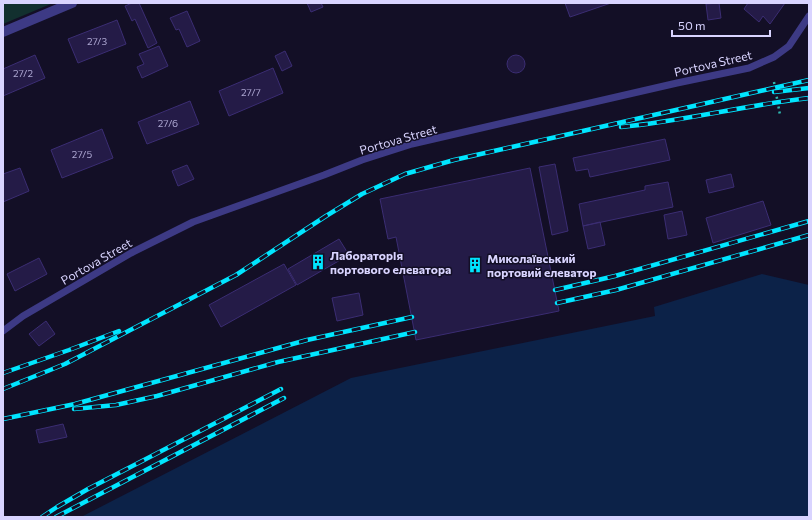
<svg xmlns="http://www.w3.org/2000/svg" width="812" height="520" viewBox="0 0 812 520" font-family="Commissioner,sans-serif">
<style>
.green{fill:#12302f}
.water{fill:#0c2248}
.building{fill:#241b47;stroke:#3b2d73}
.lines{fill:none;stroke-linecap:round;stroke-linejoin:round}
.path{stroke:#2fb8b0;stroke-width:2.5;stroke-dasharray:2 3;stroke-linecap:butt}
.lane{stroke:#3d3a85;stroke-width:7}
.street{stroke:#3d3a85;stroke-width:10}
.rail-casing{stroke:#00e5ff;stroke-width:4.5}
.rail{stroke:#130f26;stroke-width:3;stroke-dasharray:9;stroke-linecap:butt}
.labels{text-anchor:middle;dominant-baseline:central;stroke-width:3;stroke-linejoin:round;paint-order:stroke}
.number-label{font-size:10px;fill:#aca6d1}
.street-label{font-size:12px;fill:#d9d4ff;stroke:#130f26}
.poi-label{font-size:12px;font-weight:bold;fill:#d9d4ff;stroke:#130f26;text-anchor:start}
</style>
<rect width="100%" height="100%" fill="#130f26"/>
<path class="green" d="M3,3H53L3,24Z"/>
<path class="water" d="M762,274L809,285V517H81L351,378L655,316L654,307Z"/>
<path class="building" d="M132,3H139L157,43L148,48L135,19L132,21L125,6Z
M307,3H321L323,7L311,12Z
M565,3H611L570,17Z
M719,3L721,18L708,20L706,4Z
M748,3H785L770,24L763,16L759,22L744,9Z
M187,11L200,41L187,47L179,29L176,30L170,18Z
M117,20L126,44L78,63L68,39Z
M159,46L168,66L142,78L137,67L144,64L139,54Z
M285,51L292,66L282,71L275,56Z
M507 64a9 9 0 1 1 18 0a9 9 0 1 1-18 0Z
M35,55L45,78L3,96V69Z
M273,68L283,93L229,116L219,91Z
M190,101L199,124L147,144L138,122Z
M102,129L113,158L62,178L51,150Z
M665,139L670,160L590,177L588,169L576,171L573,158Z
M555,164L568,231L552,235L539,167Z
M187,165L194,179L178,186L172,171Z
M20,168L29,191L3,202V174Z
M530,168L559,311L416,340L396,237L388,239L380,199Z
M731,174L734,187L709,193L706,180Z
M668,182L673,207L583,226L579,204L645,190V186Z
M763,201L771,225L713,243L706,218Z
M682,211L687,235L668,239L664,215Z
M600,222L605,245L588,249L583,226Z
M339,239L349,255L297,285L288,269Z
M39,258L47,274L15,291L7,274Z
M284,264L296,285L221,327L209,305Z
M359,293L363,315L337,321L332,298Z
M46,321L55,334L39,346L29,334Z
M63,424L67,437L39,443L36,430Z"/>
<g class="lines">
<path class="path" d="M774,82L780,115"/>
<path class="lane" d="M3,331L23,316L131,253L193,222L324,175L362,160L412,144L677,83L749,68L774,57L789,46L809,16"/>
<path class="street" d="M3,32L72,3"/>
<defs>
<path id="rail" d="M774,92L809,88
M621,127C684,121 746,105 809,98
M555,290L615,276L809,221
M557,303L616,290L809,235
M3,373L69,350L119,331
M3,389L65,364L236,275L326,216L362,194L405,174L454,160L809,80
M74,409L116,405L157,396L278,362L415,332
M3,419L75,404L307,340L412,317
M42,517L57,507L88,489L281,389
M56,517L284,398"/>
</defs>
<use href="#rail" class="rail-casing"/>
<use href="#rail" class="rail"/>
</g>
<defs>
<symbol id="building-bare" viewBox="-9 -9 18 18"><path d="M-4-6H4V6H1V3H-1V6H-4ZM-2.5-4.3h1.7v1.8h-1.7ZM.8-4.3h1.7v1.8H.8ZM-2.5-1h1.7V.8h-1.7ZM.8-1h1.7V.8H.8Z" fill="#00e5ff" stroke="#130f26" stroke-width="2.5" paint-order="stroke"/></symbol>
</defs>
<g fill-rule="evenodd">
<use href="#building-bare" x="307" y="251" width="22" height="22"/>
<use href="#building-bare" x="464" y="254" width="22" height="22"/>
</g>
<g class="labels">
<g class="number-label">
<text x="97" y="41">27/3</text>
<text x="23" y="73">27/2</text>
<text x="251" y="92">27/7</text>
<text x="168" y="123">27/6</text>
<text x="82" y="154">27/5</text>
</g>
<g class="street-label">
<text transform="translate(713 63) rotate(-13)">Portova Street</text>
<text transform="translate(398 139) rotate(-16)">Portova Street</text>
<text transform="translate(96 261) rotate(-30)">Portova Street</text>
</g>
<g class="poi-label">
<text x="330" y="255">Лабораторія<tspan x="330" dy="14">портового елеватора</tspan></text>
<text x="487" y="258">Миколаївський<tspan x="487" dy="14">портовий елеватор</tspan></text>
</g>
</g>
<rect width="812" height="520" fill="none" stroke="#d9d4ff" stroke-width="8"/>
<path d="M672 30v6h98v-6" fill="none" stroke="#d9d4ff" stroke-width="2"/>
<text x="678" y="30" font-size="12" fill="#d9d4ff" stroke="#130f26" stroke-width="3" paint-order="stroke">50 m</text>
</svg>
